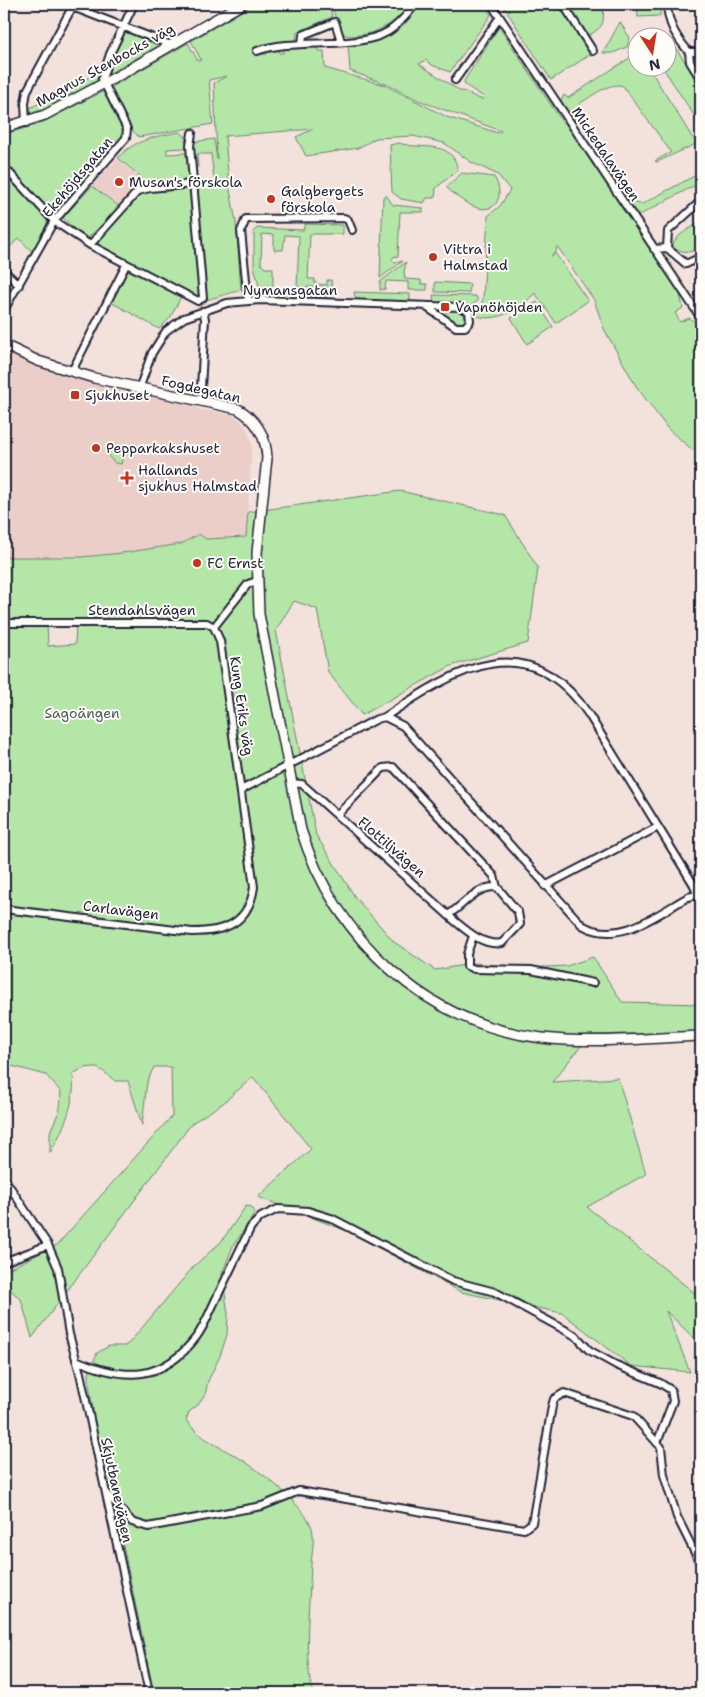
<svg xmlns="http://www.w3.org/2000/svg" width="705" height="1697" viewBox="0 0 705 1697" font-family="'Shantell Sans',sans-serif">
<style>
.built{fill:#eccec9}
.green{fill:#b3e6a7;stroke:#6a8471;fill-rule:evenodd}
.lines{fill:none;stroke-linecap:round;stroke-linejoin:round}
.street-casing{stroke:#22223b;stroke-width:10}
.secondary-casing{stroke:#22223b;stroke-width:12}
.street{stroke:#fdfcf7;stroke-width:6}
.secondary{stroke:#fdfcf7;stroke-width:9}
.poi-dot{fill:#c8321e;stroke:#fdfcf7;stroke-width:2}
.labels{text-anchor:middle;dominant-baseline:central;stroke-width:4;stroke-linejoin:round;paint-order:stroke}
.street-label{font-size:14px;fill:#22223b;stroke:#fdfcf7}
.poi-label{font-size:14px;fill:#22223b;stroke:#fdfcf7;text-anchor:start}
.park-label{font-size:14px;fill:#4e5d5b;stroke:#fdfcf7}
</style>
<rect width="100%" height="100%" fill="#f3e1dc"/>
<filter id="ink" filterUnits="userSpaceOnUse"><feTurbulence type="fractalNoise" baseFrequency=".02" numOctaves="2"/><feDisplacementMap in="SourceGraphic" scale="10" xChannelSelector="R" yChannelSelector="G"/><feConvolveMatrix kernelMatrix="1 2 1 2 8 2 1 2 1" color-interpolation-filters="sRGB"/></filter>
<g filter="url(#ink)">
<path class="built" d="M117,159L141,179L144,185L138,188L121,207L92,185Z
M4,339L66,366L147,386L198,392L197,409L234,415L240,420L247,429L252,444L246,536L206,539L194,536L181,544L122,553L82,557H4Z"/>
<path class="green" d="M254,4H330L332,17L297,32L296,41L254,49V55L267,54V49L279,48V53H283V48L317,46L318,51H324L325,68L385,85L447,117L498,133L501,131L418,100L389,85L350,71L348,44C385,41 397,31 420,4H483L491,15L450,72L432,65L426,60L419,64L460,91C469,91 474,99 483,99L484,97L465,85L464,81L499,27L563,123L566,121L679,290L683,308L675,313L680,322L689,318L701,326V457L668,429L636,386L604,329L594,300L557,246L556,252L551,256L555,253L588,301L556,323L535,293C521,308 498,323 477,316L483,299L488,216L500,206L510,190L498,175L471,162L444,143L413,136L376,138L358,148L306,156L296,137L313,129L225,136L229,185L236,222L241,290L206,300L197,190L200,186L218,184V179H214L211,154H197L198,167H196L193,142L214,139L217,159L214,83L227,76L209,80L213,124L139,137L132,130L111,91L113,86L188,43L198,61L201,60L191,41Z
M332,4H411C397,21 381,33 358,35C353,36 347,37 343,33C337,27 334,12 332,4Z
M502,4H559L591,54L551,80Z
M571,4H603C604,25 605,26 586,37L572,15Z
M637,4H660V16L638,17Z
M620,22L630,38L627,47L613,53H603Z
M127,30L162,44L110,73C106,64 118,34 127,30Z
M669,38L701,86V126L663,68H668V39Z
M634,55H637L638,68H649L692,137L698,143L657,162L655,161L671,152L623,86C610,81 591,97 579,104L583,118L573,122L560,102L564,95L568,98Z
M101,71L96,82L35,115L30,113V108Z
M102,92L105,93L124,130V136L57,213L54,214L4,161V134L37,125Z
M180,132L185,136L186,148L167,149V154L186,153L189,177L185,181L145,185L142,178L118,158C133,140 157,136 180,132Z
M399,143C422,151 452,138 458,170L436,188L435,198H427L424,203L401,199L392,192L390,145Z
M4,172L47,218V224L33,253L19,238L4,253Z
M462,173L494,177C505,194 498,215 475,207C464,203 455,195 446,187Z
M696,175L701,178V182L636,217L620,192L627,194L635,203L642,204Z
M92,186L120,207L88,238L76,231L63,218Z
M186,188L191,191L200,295L198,297L96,243L142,192Z
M386,195L393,205L423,208V212H400L398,257L394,256L392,260L395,263L403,261L380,278L383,197Z
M701,221V249L689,252L672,249C672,236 692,228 701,221Z
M305,224L343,225V234H310L308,279H315V284L327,285V280H331L332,287H297L299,236L285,235L283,250H274V235L262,234L261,264L265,268H273V286H259L254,266V231L257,228L303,230Z
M406,262L404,272L405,279L421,280V284H427V290H408V282L386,281L385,289L380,290V282Z
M131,271L181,297L170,318L159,329L111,302L127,272Z
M435,282L470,284L469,293L435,292Z
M282,289L333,291L332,297H283Z
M354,292L410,294V302L356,300Z
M433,295L476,296L478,301L469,307L462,303L434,302Z
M537,302L553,327L527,344L511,318Z
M442,309L458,310L464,313L466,321L463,324H457L441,313Z
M111,444L133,450L134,455L132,457V453L123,456L121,464L115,463L109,457L108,446Z
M400,491L505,515L538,568L528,643L451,666L362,715L328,672L317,609L294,601L276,630L316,835L355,897L394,942L435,970L476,963L526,968L567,966L593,957L622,1002L701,1004V1032L590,1035L552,1082L618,1078L646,1174L587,1207L701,1298V1345L666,1311L690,1372L631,1366L562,1313L461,1292L347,1231L258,1197L311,1149L253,1077L222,1104L192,1123L32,1338L21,1299L4,1285V1271L57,1245L172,1116L171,1067H154L147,1082L142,1125L128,1081H115C99,1067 92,1062 73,1074C76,1102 64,1128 50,1153V1132L60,1109L61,1092L46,1075L4,1064V557H82L122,553L181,544L199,534L206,539L246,537L248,512ZM47,624L76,625L75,644L48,646Z
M246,1206L252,1207L255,1213L233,1246L222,1274L228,1314L227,1335L220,1356L208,1381L205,1395L198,1405L189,1412L186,1420C200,1440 224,1448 244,1461C265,1475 298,1501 310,1523C316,1534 312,1552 311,1564C310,1599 302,1662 314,1693H154L111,1488L98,1442L89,1384V1373L97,1353L109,1346H125L130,1342L194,1266L221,1242Z"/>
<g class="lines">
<defs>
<path id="street" d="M65,4L171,45
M491,4L701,318
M563,4L593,51
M667,4C668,24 676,37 689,52H701
M302,44L303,35L335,22L341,41
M257,51C296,37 357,51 389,31C400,24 408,13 416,4
M689,52L690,62L701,80
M455,80L500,17
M26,123L25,103L27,91L74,4
M4,167L54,221L90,245L198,301L203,298L190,146L192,133
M90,245L138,191L150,188L193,184
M667,248L668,231L701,201
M654,249L667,248L686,264L701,257
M4,271L19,285
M248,300L241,231L246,219L344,218L348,220L352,230
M4,310L54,221L126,138L127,129L102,79L110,54L134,4
M72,371L126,265
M201,388L205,319L203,311
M139,389L152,353L166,331L184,318L227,303L260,300L459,307L469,311L470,321L465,327H456L425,306
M4,623H207L214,627L248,584L257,581
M385,717C457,668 528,625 589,715L694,885L697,895
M291,783L302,784L456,922C468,932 484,946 502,943L520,924L518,912L497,887C476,886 465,904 448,915
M241,790L377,719L385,717L403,726L582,925C619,946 656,915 688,897L697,895L701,896
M337,815L383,768L393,767L494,876L497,887
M545,886L658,827
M4,909L192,932C225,932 249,923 254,887L220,641L214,627
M473,936L467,954V966L474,969L531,970L593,983
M4,1178L48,1245L58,1268L69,1334L80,1373L149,1693
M4,1262L48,1245
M76,1360C125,1381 163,1382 197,1336C205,1325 210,1311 216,1299C228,1275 239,1251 251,1227L261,1217L278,1209L308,1211L331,1218L453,1281L495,1292L576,1336L589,1350L616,1365L660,1383L671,1390L673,1401L657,1443
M106,1492L132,1522L148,1527L262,1506L299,1491L524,1529L532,1523L552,1406L554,1399L564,1393L633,1416L661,1447L664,1475L677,1517L701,1565"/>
<path id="secondary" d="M4,128L45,115L125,72L242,4
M4,345L38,361L94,378L238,409C257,420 266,436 267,458L257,553L259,614L301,830C335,939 427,1025 542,1038C594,1044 649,1038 701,1036"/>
</defs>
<use href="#street" class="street-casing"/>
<use href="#secondary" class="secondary-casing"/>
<use href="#street" class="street"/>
<use href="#secondary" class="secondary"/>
</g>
</g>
<g class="poi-dot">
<circle cx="119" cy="182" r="5"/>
<circle cx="271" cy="199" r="5"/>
<circle cx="433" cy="257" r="5"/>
<rect x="440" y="302" width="10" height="10" rx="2.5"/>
<rect x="70" y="390" width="10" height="10" rx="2.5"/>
<circle cx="96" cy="448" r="5"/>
<path d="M124.5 470.5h5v5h5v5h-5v5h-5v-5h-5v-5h5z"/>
<circle cx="197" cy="563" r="5"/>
</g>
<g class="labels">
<g class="street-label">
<text transform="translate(105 65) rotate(-29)">Magnus Stenbocks väg</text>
<text transform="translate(606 154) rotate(56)">Mickedalavägen</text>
<text transform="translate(77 177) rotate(-50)">Ekehöjdsgatan</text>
<text x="290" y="290">Nymansgatan</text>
<text transform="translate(201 389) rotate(13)">Fogdegatan</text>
<text x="142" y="610">Stendahlsvägen</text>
<text transform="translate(242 706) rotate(82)">Kung Eriks väg</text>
<text transform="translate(392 847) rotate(41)">Flottiljvägen</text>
<text transform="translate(121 910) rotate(7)">Carlavägen</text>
<text transform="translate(117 1490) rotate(78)">Skjutbanevägen</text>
</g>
<g class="poi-label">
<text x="129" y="182">Musan's förskola</text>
<text x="281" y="191">Galgbergets<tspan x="281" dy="16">förskola</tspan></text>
<text x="443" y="249">Vittra i<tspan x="443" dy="16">Halmstad</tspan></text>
<text x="455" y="307">Vapnöhöjden</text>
<text x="85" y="395">Sjukhuset</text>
<text x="106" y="448">Pepparkakshuset</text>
<text x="138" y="470">Hallands<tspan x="138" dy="16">sjukhus Halmstad</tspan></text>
<text x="207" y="563">FC Ernst</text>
</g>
<g class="park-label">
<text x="82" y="713">Sagoängen</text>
</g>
</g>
<rect width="705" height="1697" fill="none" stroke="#fdfcf7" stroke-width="20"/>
<rect x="10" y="10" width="685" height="1677" fill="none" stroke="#22223b" stroke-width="2" filter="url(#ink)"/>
<g transform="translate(652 52) rotate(168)"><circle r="24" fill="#fdfcf7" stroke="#a5a5ac"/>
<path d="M0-4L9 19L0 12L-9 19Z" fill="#c8321e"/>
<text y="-8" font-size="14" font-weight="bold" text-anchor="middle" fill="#22223b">N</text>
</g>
</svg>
